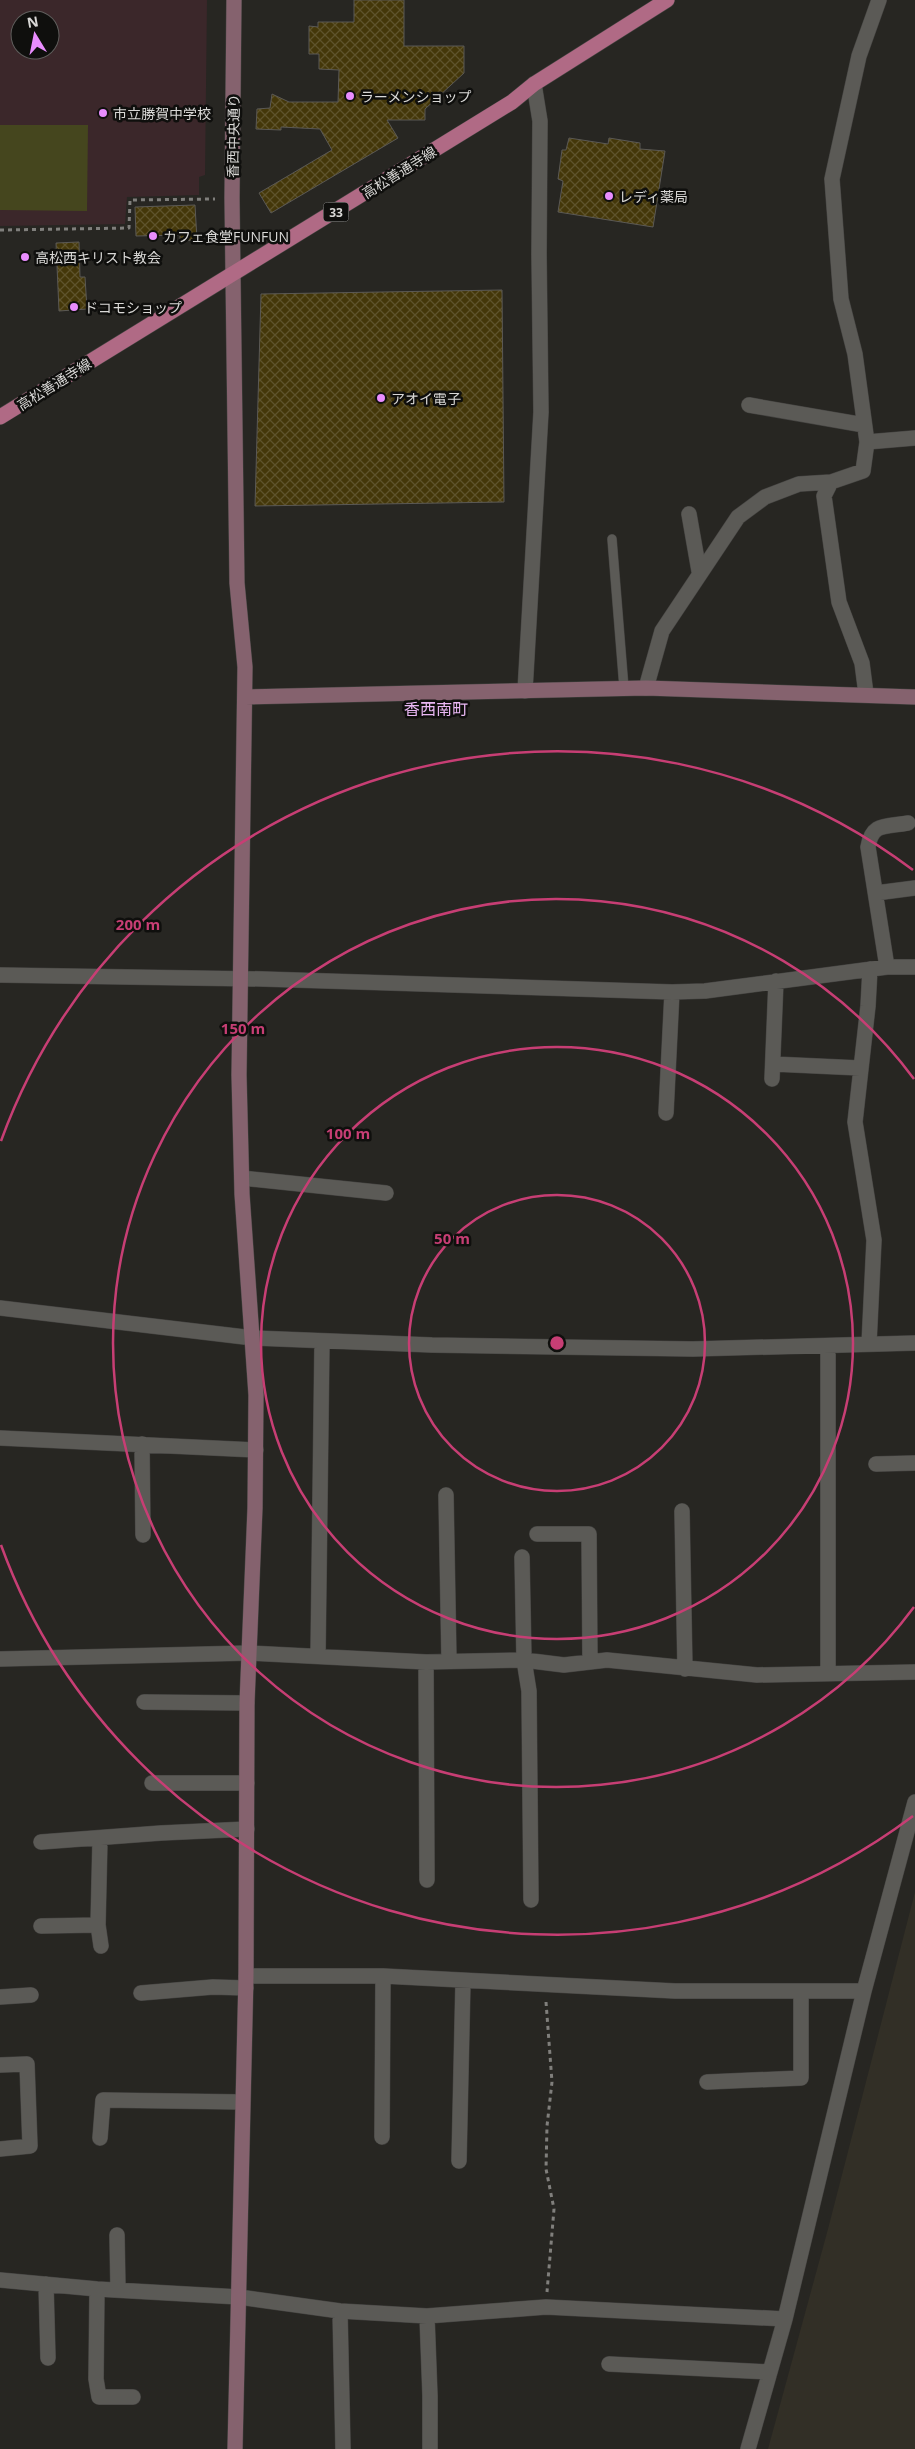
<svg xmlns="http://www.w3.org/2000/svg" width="915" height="2449" viewBox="0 0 915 2449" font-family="'Open Sans','Noto Sans JP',sans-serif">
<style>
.built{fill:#322f26}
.education{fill:#3b272a;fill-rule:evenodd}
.garden{fill:#45461e}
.building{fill:url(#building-cross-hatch);stroke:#5b5955}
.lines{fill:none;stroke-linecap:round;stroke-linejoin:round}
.lane-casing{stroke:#444341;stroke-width:10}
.street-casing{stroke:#444341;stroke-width:16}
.secondary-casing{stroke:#444341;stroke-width:16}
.primary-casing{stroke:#444341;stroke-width:16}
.path{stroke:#807f7c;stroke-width:3;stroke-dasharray:4 4;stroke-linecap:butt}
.lane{stroke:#5b5a56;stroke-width:9}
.street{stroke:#5b5a56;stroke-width:15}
.secondary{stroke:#85626e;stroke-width:15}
.primary{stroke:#b06a85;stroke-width:15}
.ring{fill:none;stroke:#c73e74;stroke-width:2.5}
.poi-dot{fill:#e98dfe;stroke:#0f0f0d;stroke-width:2}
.labels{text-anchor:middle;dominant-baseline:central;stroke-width:5;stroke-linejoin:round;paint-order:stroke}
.shield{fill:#0f0f0d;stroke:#9c9c9a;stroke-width:1}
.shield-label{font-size:12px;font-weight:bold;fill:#d9d8d6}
.poi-label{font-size:14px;fill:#d9d8d6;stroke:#0f0f0d;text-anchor:start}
.street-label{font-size:14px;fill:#d9d8d6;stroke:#0f0f0d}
.quarter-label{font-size:16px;fill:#e9b7f4;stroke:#0f0f0d}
.centre{fill:#c73e74;stroke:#0f0f0d;stroke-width:2.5}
.ring-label{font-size:15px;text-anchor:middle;font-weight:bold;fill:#c73e74;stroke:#0f0f0d;stroke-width:5;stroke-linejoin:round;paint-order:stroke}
</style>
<defs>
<pattern id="building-cross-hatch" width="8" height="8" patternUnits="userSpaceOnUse" patternTransform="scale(1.25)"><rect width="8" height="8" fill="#443709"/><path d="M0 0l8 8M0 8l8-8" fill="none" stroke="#5e532c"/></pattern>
</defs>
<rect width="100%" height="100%" fill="#272622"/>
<path class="built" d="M915,1892V2449H768L828,2229Z"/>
<path class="education" d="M0,0H207L205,175L199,177V195L127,197L125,224L0,226ZM20,20H50V50H20Z"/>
<path class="garden" d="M0,125H88L87,211L0,210Z"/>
<path class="building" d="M354,0H404V46H464V73L425,109V120H387L398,138L271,213L259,193L332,150L320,129L281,127V130L256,129L257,109L270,108L272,94L289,102H338L339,70L319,69V54H309V26L318,27V22H354Z
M569,138L608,144L609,138L640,143V149L665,151L653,227L558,212L563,181L558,179L562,150H566Z
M195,205L197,240L180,241V235L136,236L135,207Z
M79,242L80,277H85L87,309L59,311L56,243Z
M502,290L504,502L255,506L261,294Z"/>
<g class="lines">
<defs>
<path id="lane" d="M612,539L624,688"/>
<path id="street" d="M749,405L864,425
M867,442L855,354L841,299L832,179L859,56L879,0
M689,514L699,571
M646,688L662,631L738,517L765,497L799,484L831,482
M525,691L541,412L539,254L540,121L534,84
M866,694L862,663L839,602L824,496L831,482L863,471L867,442L915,438
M876,893L915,888
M887,967L868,847C872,822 886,827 908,823
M0,975L263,979L672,992L705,991L887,967H915
M773,1064L860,1068
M772,1079L776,981
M666,1113L672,992
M242,1178L386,1193
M0,1308L253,1338L432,1345L693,1349L915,1343
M869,1344L874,1240L855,1122L868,1006L870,969
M0,1438L256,1450
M142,1444L143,1535
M876,1464L915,1463
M446,1495L449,1661
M682,1511L685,1669
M537,1534H589L590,1662
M522,1557L524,1660L529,1691L531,1900
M318,1656L322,1341
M0,1659L249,1653L426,1662L524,1660L564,1665L607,1660L757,1675L915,1672
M426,1662L427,1880
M828,1674V1346
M144,1702L247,1703
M152,1783H247
M100,1839L98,1925L101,1946
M41,1842L161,1833L247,1829
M41,1926L98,1925
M246,1976H383L675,1991H864
M141,1993L213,1987L246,1988
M0,1997L31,1995
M0,2065L27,2064L30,2146L0,2149
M707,2082L801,2078V1991
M382,2137L383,1976
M100,2138L103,2100L242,2102
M459,2161L463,1981
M117,2235L118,2289
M0,2280L97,2289L239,2297L340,2311L427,2316L546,2307L785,2319
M46,2284L48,2358
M97,2289L96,2379L99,2397H133
M340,2311L343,2449
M427,2316L430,2396V2449
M609,2364L770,2372
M748,2449L785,2319L864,1991L915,1802"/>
<path id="secondary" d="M234,0L232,198L237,583L245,667L239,1075L242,1194L256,1395L255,1508L247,1703L246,1976L235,2449
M245,697L646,688L915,697"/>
<path id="primary" d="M0,417L512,102L534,84L667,0"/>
</defs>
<use href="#lane" class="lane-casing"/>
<use href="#street" class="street-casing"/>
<use href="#secondary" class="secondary-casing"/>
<use href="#primary" class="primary-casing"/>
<path class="path" d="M0,230L129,228L130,200L215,199
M546,2002L552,2082L547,2126L546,2169L554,2209L547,2292"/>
<use href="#lane" class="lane"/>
<use href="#street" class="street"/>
<use href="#secondary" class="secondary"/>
<use href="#primary" class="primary"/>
</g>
<g class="ring">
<circle cx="557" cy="1343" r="148"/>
<circle cx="557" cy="1343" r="296"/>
<path d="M914 1607A444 444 0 1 1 914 1079"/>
<path d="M913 1816A592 592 0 0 1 1 1545M1 1141A592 592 0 0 1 913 870"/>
</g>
<g class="poi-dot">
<circle cx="350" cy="96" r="5"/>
<circle cx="103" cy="113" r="5"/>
<circle cx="609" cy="196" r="5"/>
<circle cx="153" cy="236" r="5"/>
<circle cx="25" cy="257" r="5"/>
<circle cx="74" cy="307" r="5"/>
<circle cx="381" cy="398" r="5"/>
</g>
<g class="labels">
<rect class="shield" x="323.5" y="202.5" width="25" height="19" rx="4"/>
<g class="shield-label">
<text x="336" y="212">33</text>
</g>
<g class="poi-label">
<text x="360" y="96">ラーメンショップ</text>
<text x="113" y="113">市立勝賀中学校</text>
<text x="619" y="196">レディ薬局</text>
<text x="163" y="236">カフェ食堂FUNFUN</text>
<text x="35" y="257">高松西キリスト教会</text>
<text x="84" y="307">ドコモショップ</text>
<text x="391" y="398">アオイ電子</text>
</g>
<g class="street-label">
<text transform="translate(233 136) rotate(-89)">香西中央通り</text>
<text transform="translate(399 172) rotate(-32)">高松善通寺線</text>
<text transform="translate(54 384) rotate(-32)">高松善通寺線</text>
</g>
<g class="quarter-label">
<text x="436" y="709">香西南町</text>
</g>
</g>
<circle cx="557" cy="1343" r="8" class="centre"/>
<g class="ring-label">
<text x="138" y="930">200 m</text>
<text x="243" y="1034">150 m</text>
<text x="348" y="1139">100 m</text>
<text x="452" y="1244">50 m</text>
</g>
<g transform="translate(35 35) rotate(350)"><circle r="24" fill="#0f0f0d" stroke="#605f5d"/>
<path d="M0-4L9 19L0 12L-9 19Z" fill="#e98dfe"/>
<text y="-8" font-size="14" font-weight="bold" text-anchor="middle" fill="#d9d8d6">N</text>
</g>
</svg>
